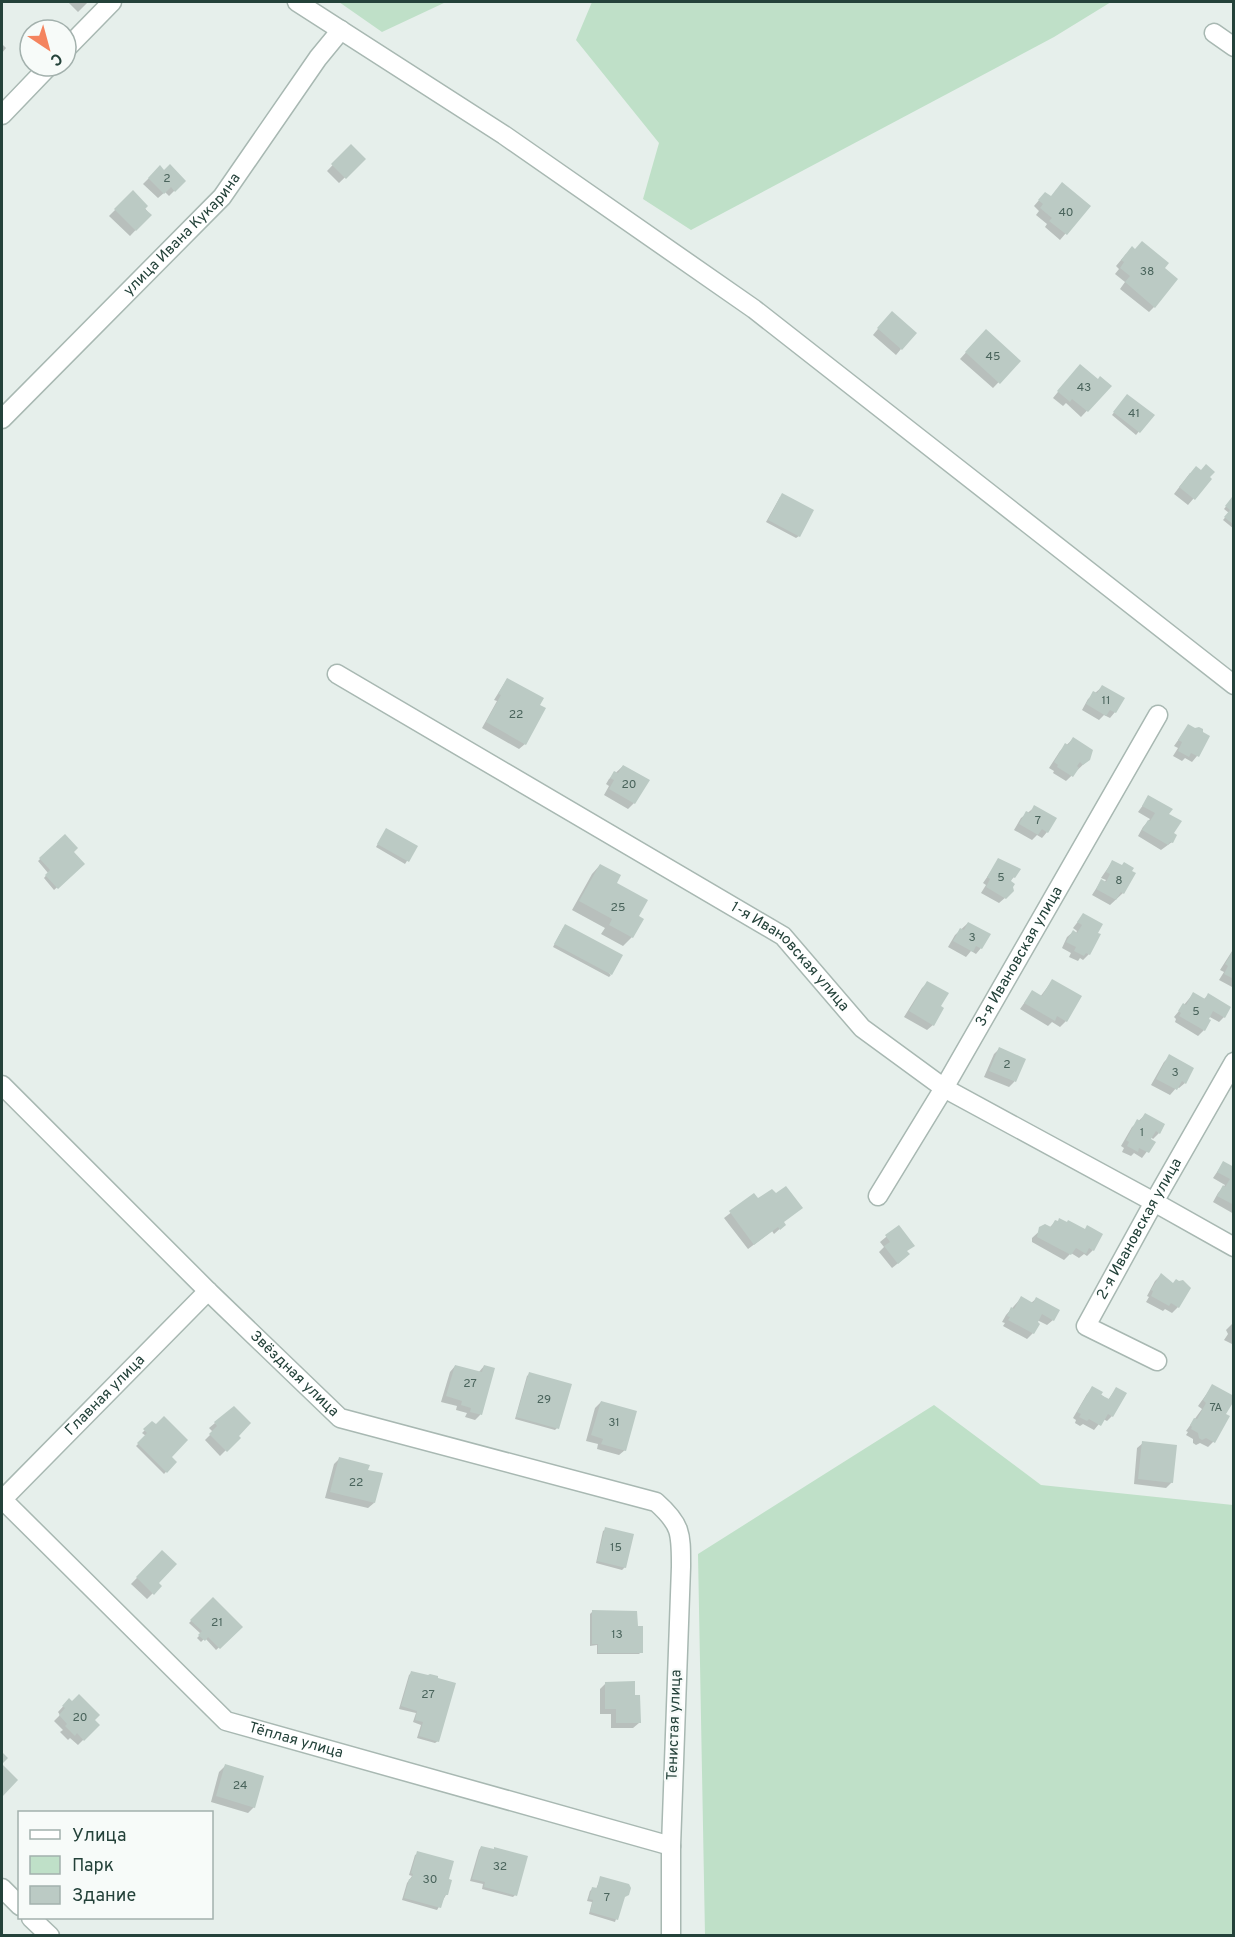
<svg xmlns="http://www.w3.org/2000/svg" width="1235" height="1937" viewBox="0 0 1235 1937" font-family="Overpass,sans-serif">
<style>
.green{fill:#bfe0c8}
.shadow{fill:#0003}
.building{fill:#bbcac4}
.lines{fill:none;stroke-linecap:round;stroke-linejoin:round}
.minor-casing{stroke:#a8b8b2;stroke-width:21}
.minor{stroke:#fff;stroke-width:18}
.labels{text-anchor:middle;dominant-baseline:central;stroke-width:4.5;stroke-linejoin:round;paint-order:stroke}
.number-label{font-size:12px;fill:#4a645c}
.street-label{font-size:15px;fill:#24423a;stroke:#f7fbf9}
</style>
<rect width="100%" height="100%" fill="#e6efeb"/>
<path class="green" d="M339,2H446L382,32Z
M592,2H1111L1054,37L691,230L643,199L659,143L576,40Z
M934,1405L1041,1485L1233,1505V1935H705L698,1554Z"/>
<path class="shadow" d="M68,2H88L78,12Z
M2,44L6,48L2,53Z
M351,146L364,159L339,183L327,171Z
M160,167L164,172L184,181L169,196L165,192L158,198L143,184Z
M133,192L150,215L130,236L109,216Z
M1050,197L1089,206L1060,240L1045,227L1047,224L1036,215L1039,211L1034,206L1040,199Z
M1126,254L1163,269L1154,307L1149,312L1120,289L1125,282L1115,274L1119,269L1116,266Z
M886,319L901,349L896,355L873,335Z
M980,337L1019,361L993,388L960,359Z
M1075,371L1110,386L1081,417L1066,403L1063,406L1053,398Z
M1125,398L1152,415L1136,435L1112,415Z
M1190,473L1210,479L1188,505L1174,494Z
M780,497L799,536L796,538L766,522Z
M1232,499L1234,500V529L1223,520L1229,513L1224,509Z
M507,679L525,744L519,749L482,728L497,701L494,700Z
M1102,687L1115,712L1110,718L1104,715L1099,720L1082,710L1088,699Z
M1188,726L1208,737L1197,756L1192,762L1185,758L1182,761L1173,756L1178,748L1174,746Z
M1073,739L1089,759L1066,781L1053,773L1054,771L1049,768L1060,751Z
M623,766L634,803L628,809L604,795L609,786L606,784L609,779Z
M1149,797L1167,815L1172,834V842L1161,850L1138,836L1143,827L1150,819L1138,812Z
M1035,807L1047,832L1042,838L1037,835L1032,840L1014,830L1021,818Z
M384,833L416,847L405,864L376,847Z
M65,836L72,852L83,864L54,890L44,878L48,873L38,861Z
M999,860L1014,877L1009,882L1013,891L999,903L981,893L986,885L983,883Z
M1112,862L1123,893L1110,905L1092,895L1101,881L1104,883L1106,880L1101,878Z
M600,865L615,883L632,937L623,946L601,934L605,928L572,910L592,874Z
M1083,915L1089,954L1083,960L1080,958L1078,961L1069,957L1071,953L1062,948L1067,937L1073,932L1076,933L1077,931L1073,928Z
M968,923L981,948L976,954L971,951L966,957L948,947L955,935Z
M563,928L611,975L609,977L553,947Z
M1234,948V988L1219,980L1224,972L1220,970Z
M1052,981L1066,1021L1060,1027L1052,1022L1048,1026L1020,1009L1032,992L1040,997Z
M927,983L939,1007L933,1025L927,1030L904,1017L922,988Z
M1193,994L1203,1000L1208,995L1224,1017L1219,1022L1208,1016L1204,1030L1198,1036L1175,1022L1176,1019L1174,1017Z
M999,1049L1024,1060L1014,1082L1009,1087L984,1077L994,1054Z
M1170,1056L1185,1083L1179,1088L1177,1087L1170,1095L1151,1085L1164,1062Z
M1145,1115L1159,1133L1153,1139L1151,1137L1149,1140L1154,1142L1142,1158L1134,1153L1131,1156L1122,1152L1124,1148L1121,1146L1132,1127Z
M1223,1163L1234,1169V1214L1213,1202L1218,1193L1225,1185L1213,1178Z
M754,1195L784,1225L774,1234L772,1231L748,1249L724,1218Z
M1055,1222L1093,1250L1087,1256L1084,1254L1079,1258L1071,1253L1064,1260L1032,1242V1238L1045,1226L1049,1228Z
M898,1227L906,1252L902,1260L892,1268L879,1252L884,1247L880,1242Z
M1161,1275L1178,1307L1172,1313L1165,1309L1163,1311L1146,1302L1149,1297L1147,1296L1155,1281Z
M1021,1298L1031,1303L1036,1299L1053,1320L1047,1325L1037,1320L1033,1333L1027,1339L1003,1326L1005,1323L1002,1322L1006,1315Z
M1234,1322V1345L1224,1340L1228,1334L1226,1330Z
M455,1366L478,1373L484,1366L494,1369L480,1415L475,1420L465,1417L467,1413L456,1410L457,1406L441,1402L450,1372Z
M530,1373L557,1428L555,1430L515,1419L527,1376Z
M1213,1385L1224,1415L1213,1442L1208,1447L1200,1443L1196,1445L1193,1443V1439L1186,1435L1188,1432L1186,1431L1202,1409L1198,1406Z
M1093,1388L1108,1400L1116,1389L1112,1416L1107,1421L1103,1419L1094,1430L1083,1424L1080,1426L1075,1423L1076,1420L1073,1418L1087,1394Z
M601,1402L625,1450L619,1455L597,1449L598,1444L586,1441L595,1408Z
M152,1423L170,1457L175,1462L164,1474L136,1446L146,1436L142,1433Z
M215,1423L238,1438L220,1456L205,1440L213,1432L209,1428Z
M1143,1443L1172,1482L1166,1488L1134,1484L1137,1448Z
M339,1459L366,1471L374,1503L368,1508L325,1498L334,1464Z
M606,1529L625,1567L622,1570L596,1563L603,1531Z
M162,1552L157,1583L160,1586L147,1599L131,1584Z
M213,1599L241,1627L216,1650L205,1638L201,1642L197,1638L201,1634L189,1623Z
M592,1612L641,1652L639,1654H597V1645L590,1646V1614Z
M412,1672L438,1741L435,1743L417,1738L421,1725L413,1722L416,1713L399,1709L409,1675Z
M606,1683L634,1697L639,1723L633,1728H611V1714H600V1689Z
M69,1700L98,1725L78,1745L70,1738L68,1740L60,1732L63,1730L54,1721L60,1715L58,1712Z
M225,1766L254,1807L248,1813L211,1802L219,1772Z
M481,1847L515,1895L513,1897L482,1889L483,1884L470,1881L479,1850Z
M418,1853L447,1880L446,1895L437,1910L402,1900L407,1883L412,1876L409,1875L415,1855Z
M601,1877L623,1898L615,1922L589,1914L592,1902L587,1901L590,1891L593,1888L596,1889Z"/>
<path class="building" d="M351,144L366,159L346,179L331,164Z
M170,164L186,181L175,192L171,187L164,194L148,178L160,165L164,170Z
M1062,182L1091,206L1067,235L1049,221L1052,218L1040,208L1043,204L1038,200L1045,192L1051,196Z
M133,190L148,206L145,209L152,215L136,231L114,209Z
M1142,241L1169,263L1165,268L1178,279L1155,308L1125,282L1130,276L1120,268L1124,262L1121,260L1132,246L1135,249Z
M892,311L917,333L902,350L877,328Z
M986,329L1021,361L1000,384L965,352Z
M1080,364L1098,379L1100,376L1112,386L1088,412L1072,399L1070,402L1057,391Z
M1127,394L1155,415L1140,433L1113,412Z
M1206,464L1215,472L1210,477L1212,479L1195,500L1179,487L1196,466L1201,470Z
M782,493L814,510L800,537L768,520Z
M1232,497L1234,498V525L1224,517L1230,510L1225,506Z
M507,678L544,698L540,705L546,708L526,745L486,722L501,695L498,694Z
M1102,685L1125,698L1116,713L1110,710L1106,716L1086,704L1093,691L1097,693Z
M1188,724L1195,728L1199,727L1203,729V732L1210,736L1199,757L1191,753L1189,757L1178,751L1182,742L1178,740Z
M1073,737L1093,750L1090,760L1083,765L1080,762L1077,766L1079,768L1073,777L1057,767L1058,765L1054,762L1065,743L1068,745Z
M623,765L650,780L635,804L609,789L614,780L610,778L614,771L618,773Z
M1148,795L1173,809L1169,814L1182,821L1174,833L1177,835L1173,843L1170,842L1168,845L1142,830L1148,820L1150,821L1155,813L1142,806Z
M1034,805L1057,818L1048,833L1042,829L1038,835L1019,824L1026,811L1030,813Z
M386,828L418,846L409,862L377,844Z
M65,834L78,848L74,852L85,864L58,889L45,875L50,870L39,858Z
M998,858L1021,869L1015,878L1013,877L1011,881L1015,884L1013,887L1014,891L1006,899L986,887L990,879L987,877Z
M1112,860L1122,865L1124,862L1134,868L1132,871L1136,873L1124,894L1121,892L1116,900L1096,889L1101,879L1106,882L1110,874L1106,872Z
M600,864L621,875L617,883L648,900L639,916L644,919L633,938L609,925L612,919L579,901Z
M1083,913L1103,924L1098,933L1101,934L1090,955L1086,953L1084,956L1074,951L1076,947L1066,942L1073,930L1077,933L1082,925L1077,922Z
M968,922L991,934L982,949L976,946L973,952L953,941L960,928L964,930Z
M565,924L623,955L612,975L554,944Z
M1234,949V979L1224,974L1228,966L1225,964Z
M1052,979L1082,996L1067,1022L1057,1016L1055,1021L1024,1003L1032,990L1042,996Z
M927,981L949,993L941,1006L944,1008L934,1026L909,1011Z
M1193,992L1205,999L1208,993L1231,1007L1225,1018L1213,1011L1209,1019L1211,1020L1205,1031L1179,1016L1181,1013L1178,1011L1183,1003L1186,1005Z
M999,1047L1026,1059L1016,1082L989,1071Z
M1169,1054L1194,1068L1186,1084L1182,1081L1177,1090L1156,1079Z
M1145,1113L1165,1124L1160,1134L1156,1131L1151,1139L1156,1142L1149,1153L1139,1148L1138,1152L1127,1146L1129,1142L1126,1140L1137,1119L1140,1121Z
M1223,1161L1234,1167V1205L1217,1196L1223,1185L1225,1187L1230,1179L1217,1172Z
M786,1186L803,1208L784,1222L786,1225L780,1230L778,1227L754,1245L729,1211L754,1193L758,1198L772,1189L776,1193Z
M1059,1218L1067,1222L1068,1220L1085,1229L1087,1225L1103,1234L1094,1251L1089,1248L1086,1254L1076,1248L1071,1255L1037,1237L1039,1227L1045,1224L1051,1227L1055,1220L1058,1221Z
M899,1225L915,1246L907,1251L910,1254L898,1264L884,1246L890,1242L885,1235Z
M1161,1273L1173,1283L1176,1279L1179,1281L1183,1280L1191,1288L1179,1308L1171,1303L1169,1306L1151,1296L1153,1291L1151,1290Z
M1021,1296L1033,1303L1036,1297L1060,1310L1054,1321L1042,1314L1038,1322L1040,1324L1034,1334L1008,1320L1010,1317L1007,1316L1011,1307L1014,1309Z
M455,1365L482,1372L484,1365L495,1368L482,1415L470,1412L471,1408L461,1405L462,1401L446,1396Z
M529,1372L572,1384L559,1429L516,1417Z
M1212,1384L1234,1396V1401L1226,1414L1230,1416L1215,1443L1206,1438L1202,1440L1199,1438L1198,1433L1191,1429L1192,1427L1190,1425L1194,1418L1197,1419L1206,1403L1203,1400Z
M1092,1386L1103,1392L1101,1395L1109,1399L1116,1387L1127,1393L1113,1417L1108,1414L1101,1426L1089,1419L1087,1421L1079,1417L1081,1414L1077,1412Z
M601,1401L637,1411L626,1451L601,1444L603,1439L591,1435Z
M234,1406L251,1423L239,1436L241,1438L227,1452L209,1434L217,1426L214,1422Z
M164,1416L188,1440L172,1457L177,1462L167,1473L137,1443L147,1433L143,1429L152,1421L156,1424Z
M1142,1441L1177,1445L1173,1483L1138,1479Z
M339,1457L370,1465L368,1470L383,1473L375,1503L330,1492Z
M605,1527L634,1534L626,1568L597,1561Z
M162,1550L177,1564L159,1583L162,1586L154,1595L136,1577Z
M213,1597L243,1627L220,1649L208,1637L205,1641L198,1635L202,1631L190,1620Z
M592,1610L637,1611L638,1626H643V1653H598V1644H592Z
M411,1671L428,1675L430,1674L438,1676V1678L456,1683L439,1742L419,1736L423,1722L415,1720L417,1711L401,1706Z
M635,1681V1695H640L641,1723H616V1709H605V1682Z
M79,1694L100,1715L95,1720L100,1725L84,1741L77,1733L75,1736L65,1726L67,1724L59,1715L65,1708L62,1706L69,1698L72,1701Z
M2,1752L8,1758L2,1764L18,1780L2,1797Z
M225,1764L264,1776L255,1808L216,1796Z
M481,1846L494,1849V1847L528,1856L517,1896L484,1887L485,1882L472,1879Z
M417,1851L454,1861L449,1879L452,1880L448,1895H445L441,1908L404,1898L409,1879H411L413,1874L411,1873Z
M600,1876L629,1884L631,1888L629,1895L625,1897L618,1920L590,1912L593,1900L589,1899L592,1887L597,1888Z"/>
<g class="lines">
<defs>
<g id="minor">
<path d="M297,2L504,135L754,309L1234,685"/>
<path d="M1214,33L1234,47"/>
<path d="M66,49L112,2"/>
<path d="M2,115L49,66"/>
<path id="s1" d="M2,419L222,197L318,58L341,30"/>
<path id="s2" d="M337,674L783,936L862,1028L944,1088L1154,1202L1234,1247"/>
<path id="s3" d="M2,1085L208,1291L340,1418L656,1502C682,1525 681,1534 681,1567L671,1846V1936"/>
<path id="s4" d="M878,1196L944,1088L1158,715"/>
<path id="s5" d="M1157,1361L1086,1326L1154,1202L1234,1062"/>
<path id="s6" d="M2,1499L226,1721L671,1846"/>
<path id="s7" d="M2,1500L208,1291"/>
<path d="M2,1888L20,1906"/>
<path d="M31,1918L50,1936"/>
</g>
</defs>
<use href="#minor" class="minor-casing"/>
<use href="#minor" class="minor"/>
</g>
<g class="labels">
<g class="number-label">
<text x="167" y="179">2</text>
<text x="1066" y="213">40</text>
<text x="1147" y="272">38</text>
<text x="993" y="357">45</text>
<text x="1084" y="388">43</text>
<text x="1134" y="414">41</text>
<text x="1106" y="701">11</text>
<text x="516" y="715">22</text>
<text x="629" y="785">20</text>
<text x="1038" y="821">7</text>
<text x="1001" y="878">5</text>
<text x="1119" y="881">8</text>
<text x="618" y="908">25</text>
<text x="972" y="938">3</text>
<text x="1196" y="1012">5</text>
<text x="1007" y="1065">2</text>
<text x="1175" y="1073">3</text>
<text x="1142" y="1133">1</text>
<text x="470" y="1384">27</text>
<text x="544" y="1400">29</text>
<text x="1216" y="1408">7А</text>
<text x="614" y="1423">31</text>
<text x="356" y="1483">22</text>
<text x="616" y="1548">15</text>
<text x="217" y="1623">21</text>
<text x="617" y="1635">13</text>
<text x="428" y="1695">27</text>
<text x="80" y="1718">20</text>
<text x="240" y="1786">24</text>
<text x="500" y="1867">32</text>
<text x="430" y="1880">30</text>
<text x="607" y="1898">7</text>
</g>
<g class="street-label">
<text stroke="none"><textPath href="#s1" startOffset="258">улица Ивана Кукарина</textPath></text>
<text stroke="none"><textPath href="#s4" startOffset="278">3-я Ивановская улица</textPath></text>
<text stroke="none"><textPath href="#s2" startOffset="536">1-я Ивановская улица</textPath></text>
<text stroke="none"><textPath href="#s5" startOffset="190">2-я Ивановская улица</textPath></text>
<text stroke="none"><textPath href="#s3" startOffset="411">Звёздная улица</textPath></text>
<text stroke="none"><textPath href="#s7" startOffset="147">Главная улица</textPath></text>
<text transform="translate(675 1725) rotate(-88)">Тенистая улица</text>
<text stroke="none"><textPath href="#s6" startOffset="388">Тёплая улица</textPath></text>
</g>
</g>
<rect width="1235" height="1937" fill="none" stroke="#24423a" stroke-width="6"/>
<rect x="18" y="1811" width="195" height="108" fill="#f7fbf9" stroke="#a3b1ad" stroke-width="1.5"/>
<rect x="30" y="1830" width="30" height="9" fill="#ffffff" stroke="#a3b1ad" stroke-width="1.5"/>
<text x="72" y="1841" font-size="18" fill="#24423a">Улица</text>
<rect x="30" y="1856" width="30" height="18" fill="#bfe0c8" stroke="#a3b1ad" stroke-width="1.5"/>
<text x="72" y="1871" font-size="18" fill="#24423a">Парк</text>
<rect x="30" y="1886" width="30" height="18" fill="#bbcac4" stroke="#a3b1ad" stroke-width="1.5"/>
<text x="72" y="1901" font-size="18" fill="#24423a">Здание</text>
<g transform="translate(48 48) rotate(144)"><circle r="28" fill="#f7fbf9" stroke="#a3b1ad" stroke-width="1.5"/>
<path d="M0-4.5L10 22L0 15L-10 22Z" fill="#f4845f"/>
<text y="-9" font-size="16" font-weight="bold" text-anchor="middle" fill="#24423a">С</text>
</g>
</svg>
